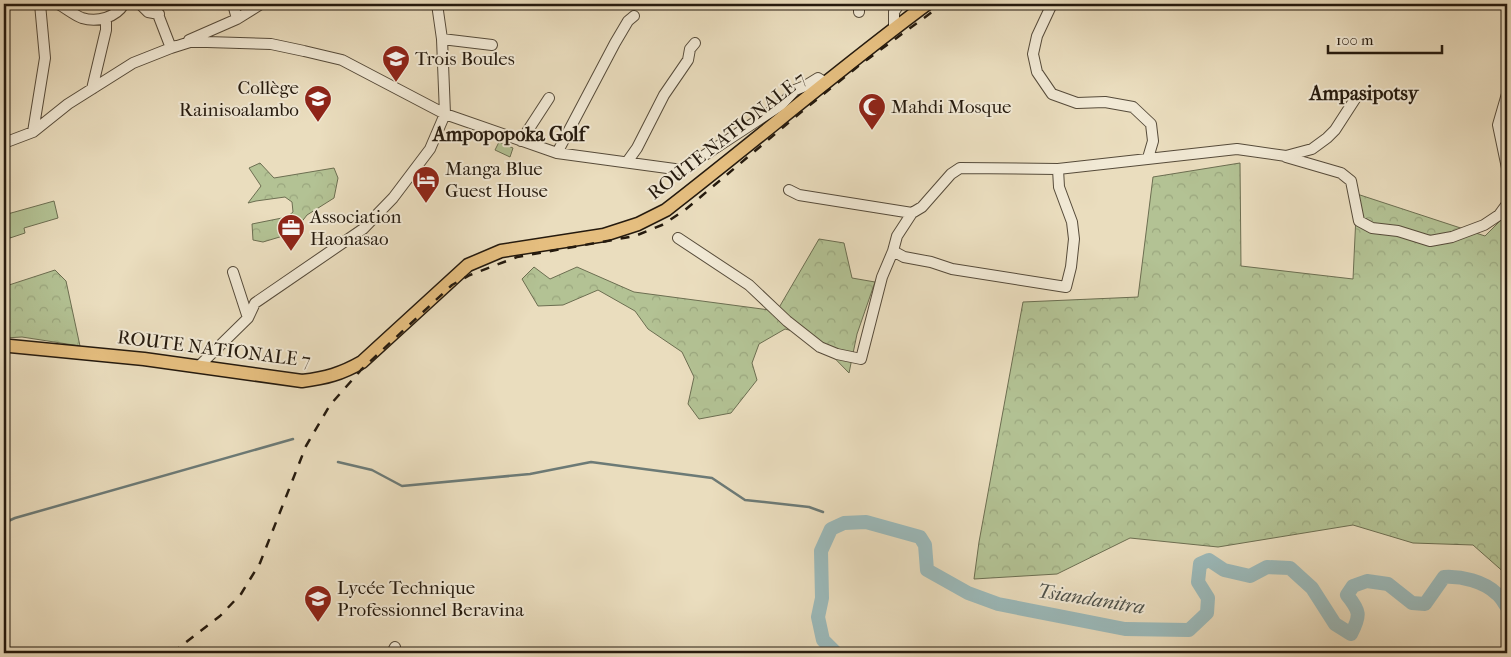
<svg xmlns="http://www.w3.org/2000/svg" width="1511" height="657" viewBox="0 0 1511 657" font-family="'IM FELL French Canon',serif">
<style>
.grass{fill:#b3c294;stroke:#6c6e51}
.forest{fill:url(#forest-crowns);stroke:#6c6e51}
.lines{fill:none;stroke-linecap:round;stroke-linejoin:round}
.stream{stroke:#6c7a76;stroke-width:2.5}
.river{stroke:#9bbabb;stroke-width:14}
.minor-casing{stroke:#564b3a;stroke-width:12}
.major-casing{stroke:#251a0e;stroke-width:15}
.minor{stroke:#f1e9d5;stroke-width:10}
.major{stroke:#e5be7f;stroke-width:12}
.rail{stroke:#251a0e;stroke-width:2.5;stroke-dasharray:9 9;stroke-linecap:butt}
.labels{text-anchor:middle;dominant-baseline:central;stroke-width:4;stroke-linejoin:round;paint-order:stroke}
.poi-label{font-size:19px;fill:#251a0e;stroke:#f1e9d5;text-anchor:start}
.street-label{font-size:19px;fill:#251a0e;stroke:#f1e9d5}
.neighbourhood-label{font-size:20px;font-weight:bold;fill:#251a0e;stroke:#f1e9d5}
.water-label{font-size:20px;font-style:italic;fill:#4e524b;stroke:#f1e9d5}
</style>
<defs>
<pattern id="forest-crowns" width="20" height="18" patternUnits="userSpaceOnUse" patternTransform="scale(1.25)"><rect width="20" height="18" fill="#b3c294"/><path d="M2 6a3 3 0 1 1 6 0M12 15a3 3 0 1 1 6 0" fill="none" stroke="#9aa67e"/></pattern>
</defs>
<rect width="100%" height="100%" fill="#eaddbe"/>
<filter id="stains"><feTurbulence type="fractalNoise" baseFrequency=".004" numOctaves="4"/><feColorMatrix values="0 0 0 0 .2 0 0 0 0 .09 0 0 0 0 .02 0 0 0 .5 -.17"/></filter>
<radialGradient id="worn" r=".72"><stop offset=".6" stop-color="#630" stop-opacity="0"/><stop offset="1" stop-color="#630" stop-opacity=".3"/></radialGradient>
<path class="grass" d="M499,142L513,148L510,157L495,150Z
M54,201L58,218L24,228L25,233L10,238L4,215Z"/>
<path class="forest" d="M260,163L274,178L334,168L338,178L334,198L307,215L293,233L263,242L253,240L252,224L287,217L293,212L292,202L285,197L256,201L248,203L261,186L249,168Z
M1240,163L1241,266L1353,279L1357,194L1485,236L1507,214V575L1473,545L1413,543L1353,525L1218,547L1130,538L1057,574L974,579L979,542L1023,302L1138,297L1153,177Z
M819,239L844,243L852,278L875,282L857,334L849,373L813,336L785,329L759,344L752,363L757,380L731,413L699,419L688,404L694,377L682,352L648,329L635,311L598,290L563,305L538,306L522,279L534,267L550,279L577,267L634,292L777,311Z
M55,270L66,281L80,346L22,337L4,338V285H9Z"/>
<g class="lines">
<path class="stream" d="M338,462L372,470L402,486L530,474L591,462L712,478L745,500L809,507L823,512
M4,523L15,518L293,439"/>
<path class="river" d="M836,653L823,640L818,617L822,598L821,551L831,529L844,523L866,522L920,537L925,545L927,570L968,593L998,604L1125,629L1189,630L1207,613L1208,598L1198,582L1200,564L1209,560L1224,570L1250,576L1267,567L1290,568L1312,588L1335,624L1351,634C1361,615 1360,611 1347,595L1353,586L1367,581L1388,584L1412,603L1425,604L1444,577C1461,576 1484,581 1497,594C1501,597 1504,603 1507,607"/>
<defs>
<path id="minor" d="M58,4C66,8 74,15 82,18C98,23 116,17 124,4
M140,4L148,12L159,14
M154,4L171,48L190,42H207L271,44L304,51L342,60L445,114L557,153L682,170L781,105L795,90L805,86L818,78L826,83
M233,4L237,19
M859,4V12
M1052,4L1037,36L1033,54L1037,72L1052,94L1077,103L1105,102L1133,107L1151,124L1153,141L1148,158
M894,28V12L899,4
M442,39L492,45
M189,40L237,19L261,4
M92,89L106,30V19
M1507,94L1498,125L1507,168
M33,132L45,58L40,4
M521,141L549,98
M4,143L33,132L68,104L133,63L176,46
M557,153L615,43L628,21L634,16
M1286,157L1341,173L1351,181L1359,221L1372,228L1398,231L1430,241L1452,237L1484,225L1499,215L1507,204
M627,162L637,148L664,95L688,60L690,49L695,43
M789,190L799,195L912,213
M678,238L749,285L787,321L820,347L837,354L861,359L882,277L893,251L897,236L912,213L922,207L951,174L960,168L1058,169L1237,149L1286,156L1312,149L1327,138L1335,130L1357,96
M893,251L904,257L931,262L952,269L1066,287L1071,267L1074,239L1072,222L1059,187L1058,169
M233,272L248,318
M199,366L248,318L255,303L363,229L393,198L430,149L445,114L442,39L437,4
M392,653L395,647"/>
<path id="major" d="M4,346H10L144,359L302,381C326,378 341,374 362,362L468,265L501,251L604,235L638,224L666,210C754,142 838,70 927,4"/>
</defs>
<use href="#minor" class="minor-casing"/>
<use href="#major" class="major-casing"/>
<use href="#minor" class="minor"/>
<use href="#major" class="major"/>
<path class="rail" d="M172,653L220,616L241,594L260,563L306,446L330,405L361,370L452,285L470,275L517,257L635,236L662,225L685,210L800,113L861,64L943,4"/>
</g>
<defs>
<symbol id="school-pin" viewBox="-11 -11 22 30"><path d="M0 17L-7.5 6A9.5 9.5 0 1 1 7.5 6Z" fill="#8f2418" stroke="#f1e9d5"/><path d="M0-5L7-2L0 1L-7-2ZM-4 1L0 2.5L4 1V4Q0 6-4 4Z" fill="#fff"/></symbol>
<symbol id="mosque-pin" viewBox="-11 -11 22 30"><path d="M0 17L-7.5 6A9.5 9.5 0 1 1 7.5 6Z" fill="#8f2418" stroke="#f1e9d5"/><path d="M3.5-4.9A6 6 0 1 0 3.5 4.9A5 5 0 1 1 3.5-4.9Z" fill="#fff"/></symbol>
<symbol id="hotel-pin" viewBox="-11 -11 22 30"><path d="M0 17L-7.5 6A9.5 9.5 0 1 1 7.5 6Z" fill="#8f2418" stroke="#f1e9d5"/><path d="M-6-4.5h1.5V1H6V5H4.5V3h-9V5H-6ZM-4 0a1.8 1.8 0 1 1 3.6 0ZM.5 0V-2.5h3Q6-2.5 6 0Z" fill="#fff"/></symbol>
<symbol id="office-pin" viewBox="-11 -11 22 30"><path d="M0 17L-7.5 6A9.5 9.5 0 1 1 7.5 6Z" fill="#8f2418" stroke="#f1e9d5"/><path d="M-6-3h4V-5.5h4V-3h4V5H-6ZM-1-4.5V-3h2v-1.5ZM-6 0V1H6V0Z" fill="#fff"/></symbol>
</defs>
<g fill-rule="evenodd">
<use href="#school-pin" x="380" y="43" width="32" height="43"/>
<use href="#school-pin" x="302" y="83" width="32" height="43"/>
<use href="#mosque-pin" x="856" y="91" width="32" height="43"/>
<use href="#hotel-pin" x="410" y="164" width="32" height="43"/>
<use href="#office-pin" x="275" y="212" width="32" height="43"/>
<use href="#school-pin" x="302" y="583" width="32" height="43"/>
</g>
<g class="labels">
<g class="poi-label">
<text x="415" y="59">Trois Boules</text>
<text x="299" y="88" text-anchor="end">Collège<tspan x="299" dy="22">Rainisoalambo</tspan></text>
<text x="891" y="107">Mahdi Mosque</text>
<text x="445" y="169">Manga Blue<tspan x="445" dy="22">Guest House</tspan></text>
<text x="310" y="217">Association<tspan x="310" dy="22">Haonasao</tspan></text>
<text x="337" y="588">Lycée Technique<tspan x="337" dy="22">Professionnel Beravina</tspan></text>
</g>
<g class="street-label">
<text transform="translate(727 136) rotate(-38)">ROUTE NATIONALE 7</text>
<text transform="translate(214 349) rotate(7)">ROUTE NATIONALE 7</text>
</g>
<g class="neighbourhood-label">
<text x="1364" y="93">Ampasipotsy</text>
<text x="509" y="134">Ampopopoka Golf</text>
</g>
<g class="water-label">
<text transform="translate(1091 599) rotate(9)">Tsiandanitra</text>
</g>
</g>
<rect width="1511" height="657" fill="none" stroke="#eaddbe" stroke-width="20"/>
<rect x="5" y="5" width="1501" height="647" fill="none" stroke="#251a0e" stroke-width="2.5"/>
<rect x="10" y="10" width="1491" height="637" fill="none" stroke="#251a0e"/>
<path d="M1328 45v8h114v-8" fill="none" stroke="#251a0e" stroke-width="2.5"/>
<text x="1336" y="45" font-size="15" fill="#251a0e" stroke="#f1e9d5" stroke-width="4" paint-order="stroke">100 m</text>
<rect width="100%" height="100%" filter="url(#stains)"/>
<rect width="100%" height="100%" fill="url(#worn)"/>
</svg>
